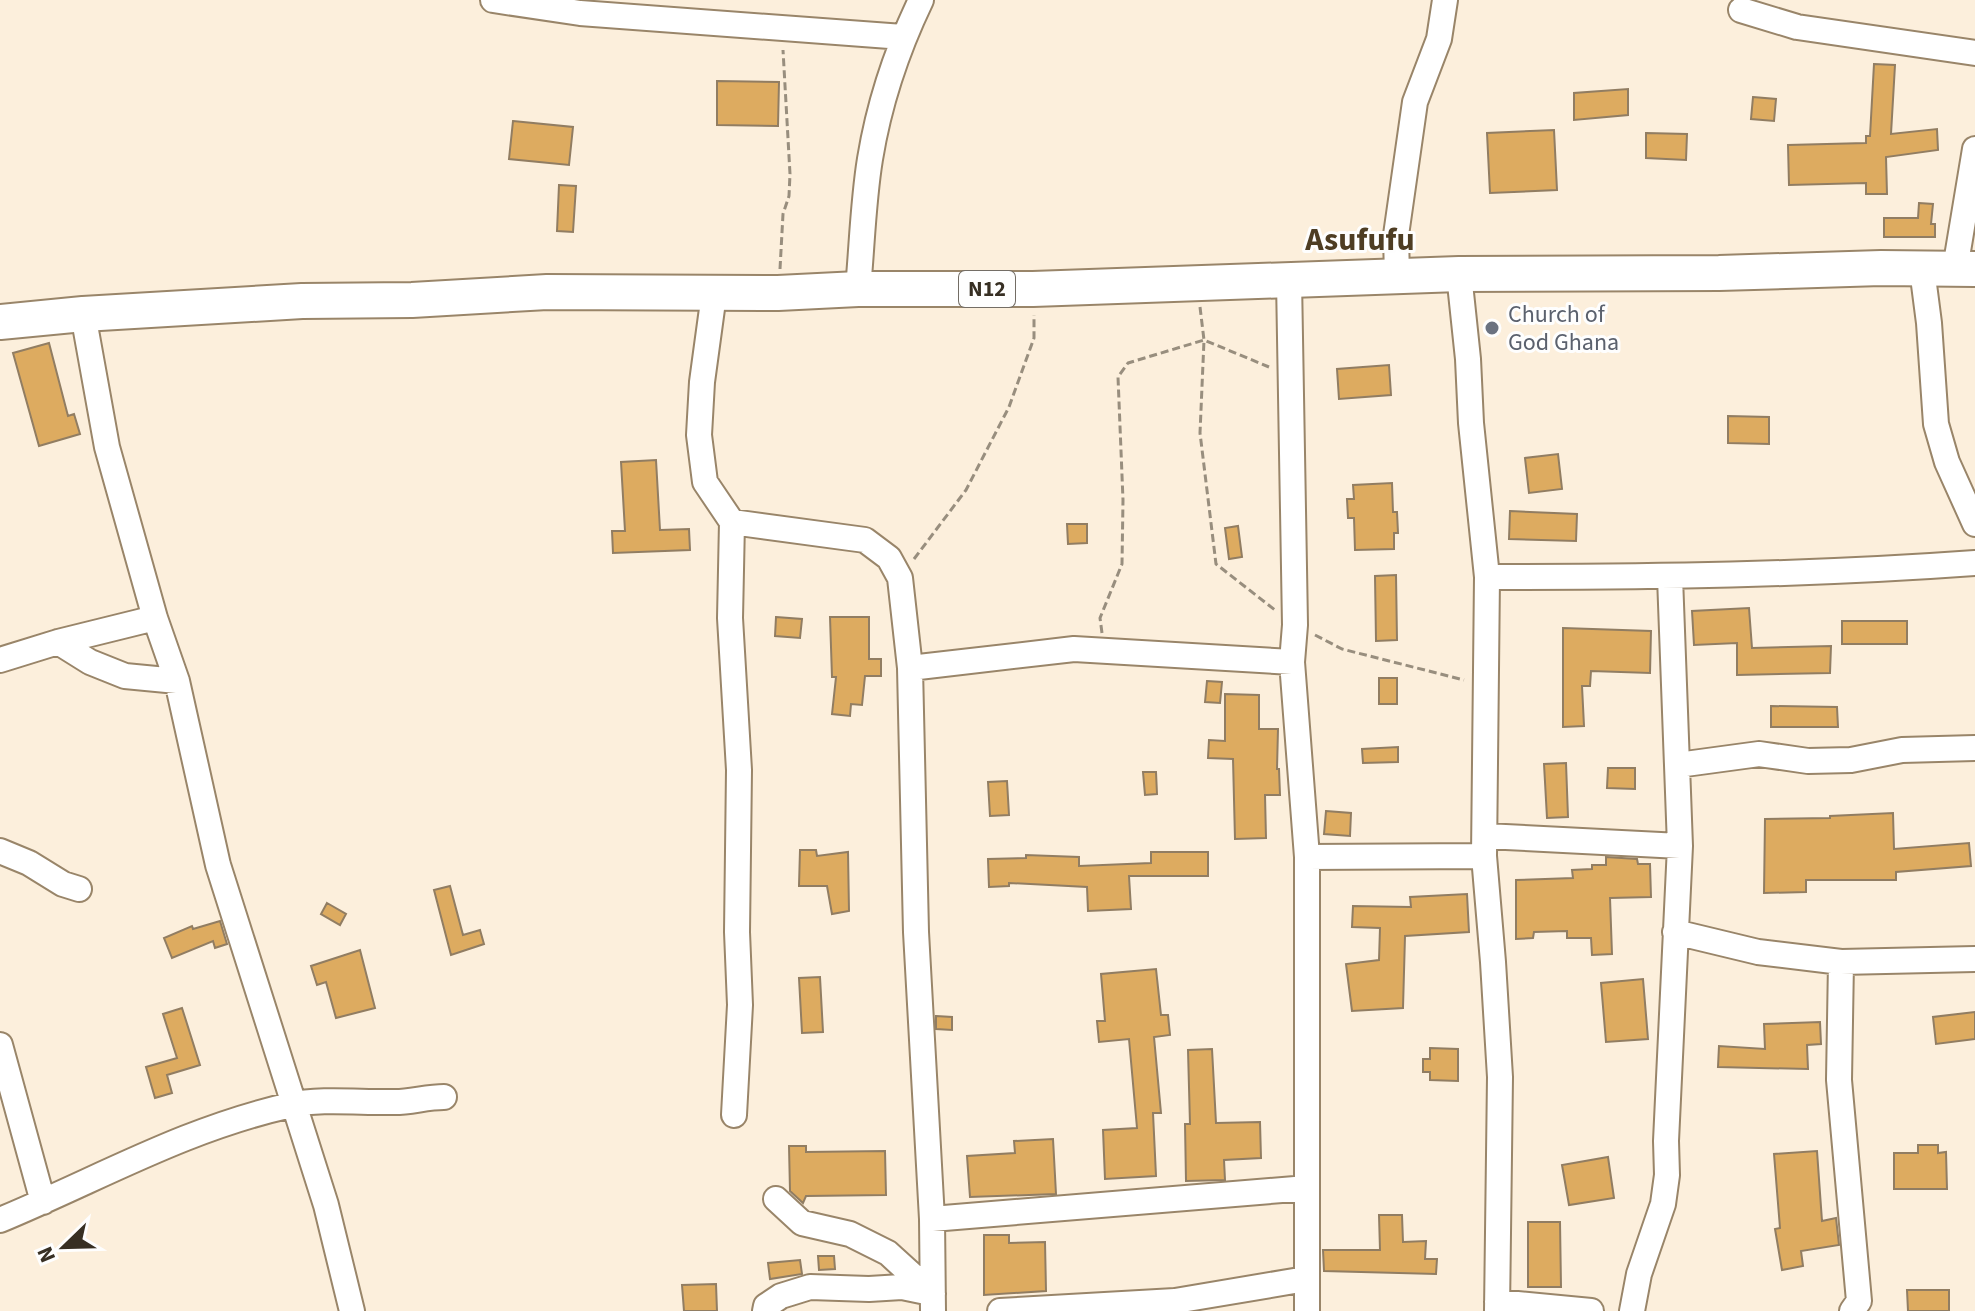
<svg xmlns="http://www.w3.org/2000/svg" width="1975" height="1311" viewBox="0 0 1975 1311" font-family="'Source Sans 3',sans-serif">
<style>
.building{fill:#ddab60;stroke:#917d62;stroke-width:2}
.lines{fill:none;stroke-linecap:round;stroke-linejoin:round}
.minor-casing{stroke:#998569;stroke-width:28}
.highway-casing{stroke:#998569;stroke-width:38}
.path{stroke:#988e7e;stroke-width:3;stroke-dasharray:8 4;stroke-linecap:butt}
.minor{stroke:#fff;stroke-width:24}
.highway{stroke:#fff;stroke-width:34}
.worship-dot{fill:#6b7280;stroke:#fefefe;stroke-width:3}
.labels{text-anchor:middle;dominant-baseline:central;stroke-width:6;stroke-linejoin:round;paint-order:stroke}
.shield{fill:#fefefe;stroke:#736d65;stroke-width:2}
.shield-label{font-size:22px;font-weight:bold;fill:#372f23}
.worship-label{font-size:24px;fill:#5b616d;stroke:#fefefe;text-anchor:start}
.district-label{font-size:32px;font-weight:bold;fill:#4e3d23;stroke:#fefefe}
</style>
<rect width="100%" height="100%" fill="#fcefdc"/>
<path class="building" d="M1874,64L1895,65L1891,134L1937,129L1938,150L1886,157L1887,194H1866V183L1789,185L1788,145L1866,143V136H1870Z
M717,81L779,82L778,126L717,125Z
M1628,89V115L1574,120V93Z
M1753,97L1776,99L1774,121L1751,119Z
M513,121L573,127L569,165L509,159Z
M1554,130L1557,190L1490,193L1487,133Z
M1646,133L1687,134L1686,160L1646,158Z
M559,185L576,186L573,232L557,231Z
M1919,203L1933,204L1931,224H1935V237H1884V218H1918Z
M49,343L68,416L74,414L80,434L39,446L13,353Z
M1389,365L1391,395L1339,399L1337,369Z
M1728,416L1769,417V444L1728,443Z
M1558,454L1562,489L1529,493L1525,458Z
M656,460L660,530L689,529L690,550L613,553L612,531H625L621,462Z
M1392,483L1393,512H1397L1398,533H1394V549L1355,550L1354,518H1348L1347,499H1354L1353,485Z
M1510,511L1577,514L1576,541L1509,539Z
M1067,524H1087V543L1068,544Z
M1238,526L1242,557L1229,559L1225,528Z
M1396,575L1397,640L1376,641L1375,576Z
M1749,608L1752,648L1831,646L1830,673L1737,675V643L1694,645L1692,611Z
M776,617L802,619L800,638L775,636Z
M830,617H869V659H881V676H865L862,705L851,704L850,716L832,714L836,677H832Z
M1842,621H1907V644H1842Z
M1563,628L1651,631L1650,673L1591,671L1590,686H1582L1584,726L1563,727Z
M1379,678H1397V704H1379Z
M1207,681L1222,682L1220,703L1205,702Z
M1225,694L1259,695V729H1278L1277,769H1279L1280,795H1265L1266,838L1235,839L1233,759L1208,758L1209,740L1225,741Z
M1771,706L1837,707L1838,727H1771Z
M1398,747V762L1363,763L1362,749Z
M1566,763L1568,817L1547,818L1544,764Z
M1608,768H1635V789L1607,788Z
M1143,772H1156L1157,794L1145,795Z
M1007,781L1009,815L990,816L988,782Z
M1326,811L1351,813L1350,836L1324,834Z
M1893,813L1894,849L1969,843L1971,866L1896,872V880H1806V892L1764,893L1765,819L1830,818V816Z
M800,850H816L817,856L848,852L849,911L832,914L827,886H799Z
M1151,852H1208V876H1129L1131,909L1088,911L1087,887L1009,883V886L989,887L988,859L1026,858V855L1079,857V866L1151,863Z
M1606,857L1637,859L1638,864H1650L1651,897L1610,898L1612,954L1592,955L1591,938H1567V931L1534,932L1533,938L1516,939V880L1573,878L1572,870L1592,869V865H1606Z
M450,886L463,935L480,930L484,944L451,955L434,890Z
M1467,894L1469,932L1405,936L1403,1008L1352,1011L1346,964L1379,960L1380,928L1352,927L1353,906L1411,907L1410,897Z
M327,903L346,914L340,925L321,914Z
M220,921L227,944L215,948L213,941L172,958L164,938L192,926L193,929Z
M360,950L375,1008L336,1018L326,982L317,985L311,966Z
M1156,969L1161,1015H1168L1170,1035L1154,1037L1161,1113H1153L1156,1176L1105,1179L1103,1130L1137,1128L1129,1039L1099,1042L1097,1021H1105L1101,974Z
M820,977L823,1032L802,1033L799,978Z
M1643,979L1648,1039L1606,1042L1601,983Z
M182,1008L200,1065L167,1075L172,1093L155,1098L146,1067L177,1058L163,1014Z
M1975,1012V1039L1936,1044L1933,1017Z
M936,1016L952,1017V1030L936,1029Z
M1820,1022L1821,1044L1807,1045L1808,1069L1718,1067L1719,1046L1765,1049L1764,1024Z
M1430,1048L1458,1049V1081L1430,1080V1072H1423V1059H1430Z
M1212,1049L1216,1123L1260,1122L1261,1158L1224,1160L1225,1180L1186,1181L1185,1124H1190L1188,1050Z
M1053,1139L1056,1194L970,1197L967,1156L1015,1153L1014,1141Z
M1918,1145H1938V1153L1946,1152L1947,1189H1894V1153H1918Z
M789,1146H806V1152L885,1151L886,1195L806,1196L803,1203L790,1191Z
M1817,1151L1822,1221L1836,1218L1839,1245L1801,1251L1803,1266L1782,1270L1775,1229L1780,1228L1774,1154Z
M1608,1157L1614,1198L1569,1205L1562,1165Z
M1379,1215H1402L1403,1242L1426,1241L1425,1259H1437L1436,1274L1324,1271L1323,1250H1380Z
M1528,1222H1560L1561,1287H1528Z
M984,1235H1009V1243L1045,1242L1046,1291L984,1295Z
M818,1256H834L835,1269L819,1270Z
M800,1260L802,1274L770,1279L768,1263Z
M716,1284L717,1311H684L682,1285Z
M1907,1290H1949V1311H1908Z"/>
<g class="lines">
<defs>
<path id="minor" d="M493,0L580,13L903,37
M1741,10L1797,27L1975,53
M1922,269L1929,323L1936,424L1947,462L1975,524
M1955,269L1975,149
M1459,274L1468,359L1471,423L1487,577L1484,856L1493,962L1500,1077L1497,1311
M1397,277L1396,235L1415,102L1439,39L1445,0
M1289,280L1295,625L1292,662L1307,857V1311
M858,289C862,246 863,202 870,159C879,104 897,50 921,0
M714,294L702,382L699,435L705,482L732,522L730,618L739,770L737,932L740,1005L734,1115
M83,314L107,447L155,618L177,681L218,865L326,1205L352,1311
M732,522L865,540L889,558L900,578L910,668L916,932L932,1219L933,1311
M1487,577C1650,577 1812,575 1975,563
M58,642L90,662L125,676L177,681
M0,660L58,642L155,618
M910,668L1074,649L1292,662
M1678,765L1759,754L1808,761L1851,760L1902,750L1975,748
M1485,836L1680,846
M0,851L29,863L63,884L79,889
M1307,857L1484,856
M1675,932L1758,952L1841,962L1975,959
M1841,962L1839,1080L1859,1301L1852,1311
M0,1045L43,1202
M776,1199L802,1223L850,1234L888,1253L933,1294
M932,1219L1307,1188
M0,1220C99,1179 184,1129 291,1105C320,1098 364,1103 395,1102C411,1102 427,1097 444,1097
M1497,1302L1591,1311
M765,1311L766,1306L781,1296L810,1287L869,1289L902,1287L931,1293
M1000,1311L1175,1301L1306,1279
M1632,1311L1639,1274L1663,1204L1667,1175L1666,1141L1680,846L1670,577"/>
<path id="highway" d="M0,322L83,314L302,301L412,300L547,292L778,293L858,289H1033L1459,274L1719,273L1881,268L1975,269"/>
</defs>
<use href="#minor" class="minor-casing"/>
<use href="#highway" class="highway-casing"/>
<path class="path" d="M780,269L783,214L789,196L790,174L783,50
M1200,307L1204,340L1269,367
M914,559L966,490L1009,407L1034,338V315
M1102,633L1100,618L1122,564L1123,500L1118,377L1128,363L1204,340L1200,433L1216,564L1275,610
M1315,635L1342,649L1464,680"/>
<use href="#minor" class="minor"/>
<use href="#highway" class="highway"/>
</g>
<circle class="worship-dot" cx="1492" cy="328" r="8"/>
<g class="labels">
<rect class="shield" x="959" y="271" width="56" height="36" rx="6"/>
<g class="shield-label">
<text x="987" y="289">N12</text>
</g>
<g class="worship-label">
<text x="1508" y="314">Church of<tspan x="1508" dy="28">God Ghana</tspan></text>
</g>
<g class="district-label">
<text x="1360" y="240">Asufufu</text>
</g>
</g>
<g transform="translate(64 1247) rotate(247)" stroke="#fefefe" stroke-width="6" paint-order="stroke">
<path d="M0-6L14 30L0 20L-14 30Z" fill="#372f23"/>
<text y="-12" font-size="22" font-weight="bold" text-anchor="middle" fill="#372f23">N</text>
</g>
</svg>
